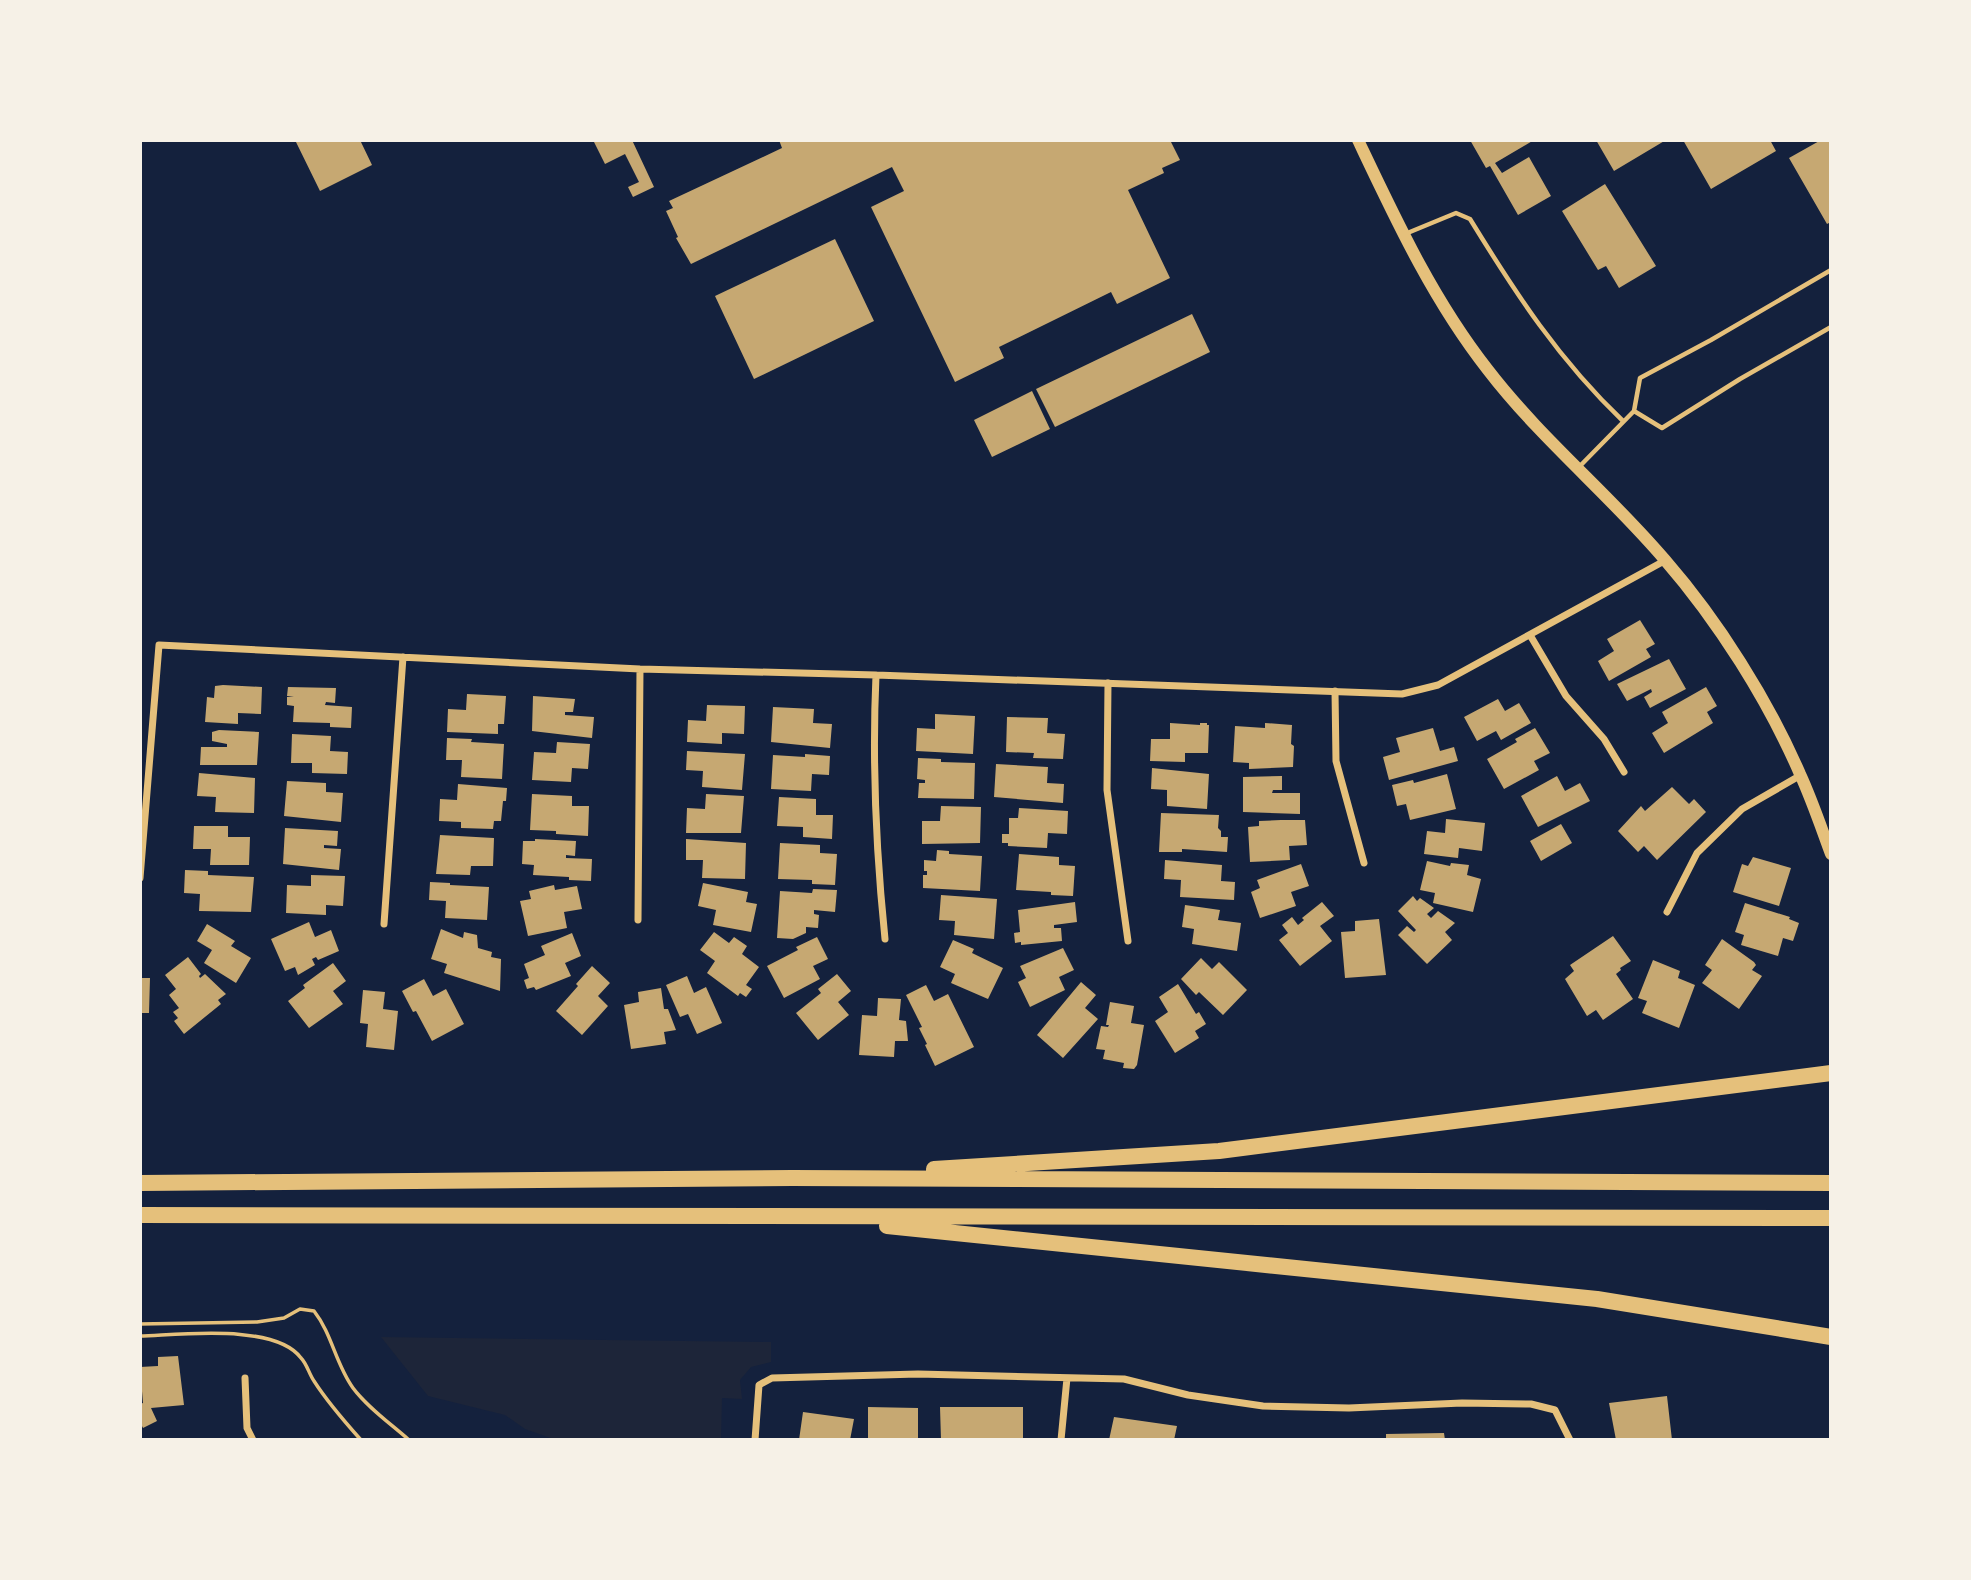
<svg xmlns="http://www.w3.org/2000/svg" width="1971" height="1580" viewBox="0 0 1971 1580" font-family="'Source Sans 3',sans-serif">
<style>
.green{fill:#1d2539}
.building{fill:#c6a872}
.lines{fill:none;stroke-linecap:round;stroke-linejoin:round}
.path{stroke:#e5c07b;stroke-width:3.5}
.service{stroke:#e5c07b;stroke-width:4.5}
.minor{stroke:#e5c07b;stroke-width:7}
.secondary{stroke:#e5c07b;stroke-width:12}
.motorway{stroke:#e5c07b;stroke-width:16}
</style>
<rect width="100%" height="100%" fill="#14213d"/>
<path class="green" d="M381,1337L771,1342V1362L751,1367L740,1380L742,1399L722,1398L721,1440H556L525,1429L505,1415L428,1396Z"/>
<path class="building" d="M295,140H360L372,165L320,191Z
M593,140H632L654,187L633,197L628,187L639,182L625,154L605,164Z
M779,140H1170L1180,160L1162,168L1164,173L1128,190L1170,278L1117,304L1111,292L999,347L1004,358L955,382L871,207L904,191L892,167L691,264L676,238L678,237L666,211L673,208L669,201L782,148Z
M1470,140H1534L1495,163L1502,173L1529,157L1551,196L1518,215L1490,166L1486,168Z
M1596,140H1666L1614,171Z
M1683,140H1770L1776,151L1711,189Z
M1821,140H1831V222L1827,224L1789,158Z
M1605,184L1656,266L1619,288L1606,266L1598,270L1562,211Z
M835,239L874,321L754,379L715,296Z
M1192,314L1210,352L1055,427L1036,389Z
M1032,391L1050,429L992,457L974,420Z
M1640,620L1655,644L1646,649L1651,657L1609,681L1598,661L1614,651L1607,639Z
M1669,659L1686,689L1650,708L1644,697L1652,692L1651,689L1627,701L1617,684Z
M223,685L262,687L261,714L238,713V724L205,722L207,697L214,698L215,686Z
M288,687L336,688L335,703L326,702L325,705L352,707L351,728L330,727V723L293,722L294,706L287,705V697L294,696H287Z
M1706,687L1717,706L1707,712L1713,723L1664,753L1652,733L1668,723L1662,712Z
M467,694L506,696L504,724H498V734L447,732L448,709L466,710Z
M533,696L575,699L573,712H565V715L594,717L592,738L532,731Z
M1498,699L1505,711L1519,703L1531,723L1501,740L1496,731L1477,741L1464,717Z
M707,705L745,706L744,734L722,733V744L687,742L688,720L706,721Z
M773,707L814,709L813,723L832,724L830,748L771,742Z
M935,714L975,716L973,754L916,751L917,728L935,729Z
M1007,717L1048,718L1047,733L1065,734L1063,759L1033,758L1034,753L1006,752Z
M1170,723L1200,725V723H1207V725H1209L1208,753H1185V762L1150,761L1151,739H1170Z
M1265,723L1292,725L1291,744L1294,746L1293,767L1249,769V763L1233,762L1235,726L1265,728Z
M1433,728L1440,751L1454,747L1458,761L1389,780L1383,757L1400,752L1396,738Z
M1535,728L1550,753L1534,761L1539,770L1504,789L1487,759L1517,742L1515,739Z
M219,730L259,732L257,765H200L201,747H227V744L212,741V732Z
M292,734L331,736L330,751L348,752L347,774L312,773V763H291Z
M447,738L472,739L471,742L504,744L502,779L461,777L462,760H446Z
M557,742L590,744L588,769L572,768L571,782L532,780L534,752L556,753Z
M687,751L745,754L742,790L702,787L703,771L686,770Z
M805,754L830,756L829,775L812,774L811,791L771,789L773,755L805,757Z
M918,758L941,759V762L975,763L974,799L918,798L919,783H925V780L917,779Z
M996,764L1048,767L1047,783L1064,784L1063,803L994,797Z
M1152,768L1209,774L1207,809L1167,806V790L1151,789Z
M199,773L255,778L254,813L215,812L216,797L197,796Z
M1447,774L1456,809L1410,820L1406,804L1397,806L1392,785L1413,780L1414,783Z
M1282,776V790H1273L1272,793H1300V814L1243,812V777Z
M1557,776L1565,791L1580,783L1590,801L1538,827L1521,796Z
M287,781L326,783V792L343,793L341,822L284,816Z
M458,784L507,788L506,801H503L501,821H494L493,829L461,828V822L439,821L440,799L457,800Z
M1672,787L1689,804L1694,799L1706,812L1657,860L1644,846L1638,852L1618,831L1641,806L1645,811Z
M532,794L572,796V806H589L588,836L556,834V831L530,830Z
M706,794L744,796L741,833H686L687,808L705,809Z
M779,797L816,799V815H833L832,839L803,837V827L777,826Z
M941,806L981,807L980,843L922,844V821H940Z
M1019,808L1068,811L1067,834L1048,833L1047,848L1008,846V843H1002V834H1009V818H1018Z
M1161,813L1219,815L1218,828L1221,831V837H1228L1227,852L1182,849V852H1159Z
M1446,819L1485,823L1482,851L1459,848L1458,858L1424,854L1427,831L1445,833Z
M1281,820H1305L1307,845L1289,846L1290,860L1250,862L1248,827L1259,826V821Z
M1561,824L1572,843L1541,861L1530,841Z
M194,826H228V837H250L249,865H210L211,849H193Z
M285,828L338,831L337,846L324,845V848L341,849L339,870L283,864Z
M440,835L494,838L493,866H471L470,875L436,874Z
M535,839L576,841L575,856L566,855V858L592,859L591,881L569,880V877L533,875L534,865L522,864L523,841H535Z
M686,839L746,843L745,879L702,878L703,860H686Z
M780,843L820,845V853L837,854L835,885L812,884V880L778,879Z
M937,850L949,851V854L982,856L980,891L923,888V875H927V871H924V860L936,861Z
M1019,854L1059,857V865L1075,866L1073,896L1051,895V892L1016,890Z
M1753,857L1791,868L1779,906L1733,892L1742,864L1748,866Z
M1165,860L1222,865L1221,881L1235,882L1234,900L1180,897L1181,880L1164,879Z
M1427,861L1450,866L1451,863L1469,865L1467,875L1481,879L1473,912L1433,903L1435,893L1420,890Z
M1301,864L1309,886L1291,892L1296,906L1260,918L1251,892L1260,888L1257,880Z
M185,870L208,871V875L254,877L251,912L199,911L200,894L184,893Z
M311,875L345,876L343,906L326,905V915L286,913L287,885L311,886Z
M430,882L450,883V885L489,887L487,920L445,918L446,901L429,900Z
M703,883L748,892L746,902L757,904L751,932L713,925L716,910L698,906Z
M554,885L555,890L577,886L582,909L564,912L567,928L528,936L520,901L531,899L529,891Z
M813,889L837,890L835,912L814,910V914L819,915L818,928L806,927V933L793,939L777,938L780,891L812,893Z
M941,895L997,899L994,939L954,935L955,921L939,920Z
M1413,896L1417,901L1420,898L1434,908L1427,914L1431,918L1438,911L1455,923L1445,932L1452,940L1427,964L1398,935L1407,926L1414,932L1416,930L1398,911Z
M1075,902L1077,922L1054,925V928H1061L1062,941L1021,945V942L1015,943L1014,933L1020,932L1018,910Z
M1322,902L1334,916L1320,926L1332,941L1300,966L1279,940L1288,933L1282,925L1292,917L1298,925L1304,920L1302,918Z
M1745,903L1790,917L1789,919L1799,923L1793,941L1783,938L1778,956L1741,945L1744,935L1735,932Z
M1185,905L1220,910L1218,920L1241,923L1237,951L1192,944L1194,929L1182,927Z
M1379,919L1386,975L1345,978L1341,932L1355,931V921Z
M309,922L315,937L331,930L339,951L318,960L316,957L312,959L315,965L298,975L295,967L285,971L271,939Z
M207,924L235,941L231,946L251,958L236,983L204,963L212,950L197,941Z
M441,929L463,938L464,932L477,935L478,948L492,952L491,957L501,959L500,991L444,973L447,964L431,959Z
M714,932L729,943L734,937L747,946L742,954L759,967L746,985L752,989L746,997L740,993L738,996L707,973L715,961L700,950Z
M572,933L581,956L565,963L571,976L536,990L534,987L527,989L524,980L529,978L524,964L545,955L541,946Z
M1613,936L1631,961L1620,968L1621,970L1616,974L1633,999L1603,1020L1596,1010L1587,1016L1565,979L1574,971L1570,965Z
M817,937L828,959L813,966L820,979L784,998L767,966L798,950L796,947Z
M1722,939L1754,962L1756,965L1752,970L1762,976L1739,1009L1702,983L1712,970L1705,965Z
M953,940L974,949L972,953L1003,968L988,999L951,983L955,974L940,967Z
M1063,948L1074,970L1059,977L1065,990L1030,1007L1018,982L1026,978L1020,966Z
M188,957L201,974L199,976L200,978L205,974L226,994L218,1000L221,1004L184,1034L174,1021L178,1018L173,1012L179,1008L169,995L176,989L165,975Z
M1201,958L1212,969L1219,962L1247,990L1223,1015L1199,992L1196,995L1181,979Z
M1653,960L1680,971L1678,978L1695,985L1679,1028L1642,1013L1647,1001L1638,998Z
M333,963L346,981L333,991L343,1004L309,1028L288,1001L305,988L303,985Z
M592,966L610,983L598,996L608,1006L582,1035L556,1011L578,986L576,984Z
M837,974L851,991L838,1002L849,1015L818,1040L796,1013L821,993L818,989Z
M687,976L694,993L706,987L722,1023L697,1034L688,1014L680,1017L666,985Z
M140,978H150L149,1013H140Z
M424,979L433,996L446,989L464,1024L432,1041L416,1011L413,1012L402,991Z
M1081,982L1096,995L1085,1008L1098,1019L1063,1058L1037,1035Z
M1178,984L1196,1014L1199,1012L1206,1024L1195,1031L1199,1038L1175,1053L1155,1021L1168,1012L1159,997Z
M926,985L934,1001L948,994L974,1047L935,1066L925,1045L927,1044L919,1028L922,1027L906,995Z
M661,988L664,1009H668L676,1030L664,1032L666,1044L631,1049L624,1005L639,1002L638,992Z
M363,990L385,992L383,1009L398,1011L394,1050L366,1047L368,1024L360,1023Z
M878,998L901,999L899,1020L906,1021L908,1041H895L894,1057L859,1055L862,1015L877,1016Z
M1110,1002L1134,1006L1131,1023L1144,1025L1137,1065L1134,1069L1123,1068L1124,1063L1103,1059L1105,1050L1096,1049L1101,1026L1108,1027L1109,1025H1106Z
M178,1356L184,1405L151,1408L157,1421L143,1428L140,1422V1404L143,1403L140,1367L158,1366V1357Z
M1667,1396L1672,1440H1616L1609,1403Z
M868,1407L918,1408V1440H868Z
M940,1407H1023V1440H941Z
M803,1412L854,1419L850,1440H799Z
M1114,1417L1177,1426L1174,1440H1109Z
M1444,1433L1445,1440H1386V1434Z"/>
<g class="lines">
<path class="path" d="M140,1324L257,1322L284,1318L300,1309L314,1311C332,1334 336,1365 353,1388C368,1408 391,1424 409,1440
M140,1336C179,1335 275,1323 301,1358C307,1364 309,1374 314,1381C328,1403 344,1421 361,1440"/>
<path class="service" d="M1405,234L1456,213L1470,219C1516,294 1559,360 1623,421
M1634,411L1662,428L1740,379L1831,327
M1579,467L1634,411L1640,378L1711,340L1831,270"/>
<path class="minor" d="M1530,635L1566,696L1604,739L1624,772
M876,675C872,763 876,851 885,939
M1108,683L1107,790L1128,941
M1335,691L1336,761L1364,863
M140,878L159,645L640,669L876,675L1402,694L1438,685L1666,560
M1667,912L1697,853L1742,809L1801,775
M638,920L640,669
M384,924L403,657
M245,1378L247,1428L253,1440
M755,1440L759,1385L772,1378L918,1374L1124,1379L1188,1395L1263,1406L1349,1408L1462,1403L1531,1404L1555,1410L1570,1440
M1061,1440L1067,1378"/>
<path class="secondary" d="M1358,140C1396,220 1433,300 1488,370C1541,439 1609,494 1665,560C1718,621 1768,700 1800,774C1812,800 1821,827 1831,854"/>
<path class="motorway" d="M934,1169L1219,1151L1831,1073
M140,1183L792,1178L1831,1183
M140,1215L1831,1218
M887,1226L1597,1299L1831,1337"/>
</g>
<rect width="1971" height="1580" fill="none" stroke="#f6f1e7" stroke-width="284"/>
</svg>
